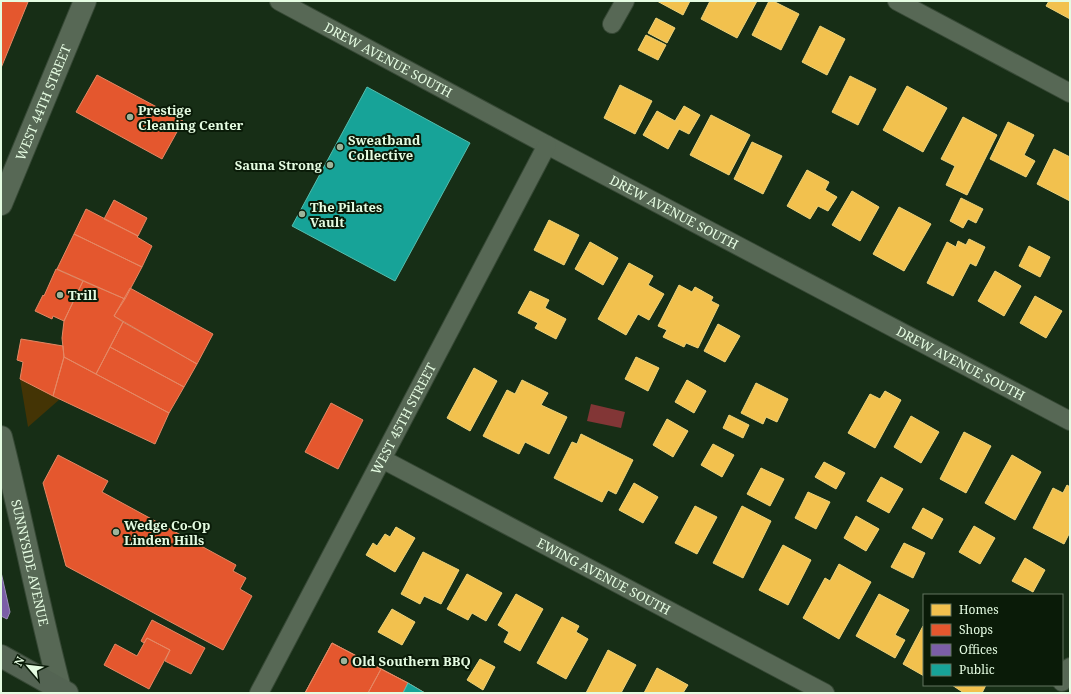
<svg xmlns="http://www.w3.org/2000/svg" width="1071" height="694" viewBox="0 0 1071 694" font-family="'Noto Serif',serif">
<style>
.green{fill:#443405}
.water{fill:#823636}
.homes{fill:#f2c14e;stroke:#eed37a}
.shops{fill:#e4572e;stroke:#e48864}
.offices{fill:#7b5ea7;stroke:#9b8db9}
.public{fill:#17a398;stroke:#55beae}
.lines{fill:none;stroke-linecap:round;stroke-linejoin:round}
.minor-casing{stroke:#364835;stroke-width:20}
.tertiary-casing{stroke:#364835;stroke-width:24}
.secondary-casing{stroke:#364835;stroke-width:24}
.minor{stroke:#576855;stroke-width:18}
.tertiary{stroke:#576855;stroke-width:22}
.secondary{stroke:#546453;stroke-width:22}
.poi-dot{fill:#9db49b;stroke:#0a1b08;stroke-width:1.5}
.labels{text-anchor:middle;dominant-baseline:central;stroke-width:4;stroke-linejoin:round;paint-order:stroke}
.street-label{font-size:13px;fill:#e5fce2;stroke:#0a1b08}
.poi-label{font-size:13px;font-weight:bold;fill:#e5fce2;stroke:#0a1b08;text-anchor:start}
</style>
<rect width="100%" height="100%" fill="#172e16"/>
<path class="green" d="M20,379L60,399L28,427Z"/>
<path class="water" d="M591,404L625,412L621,428L587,421Z"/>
<path class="homes" d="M657,1H690L683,15Z
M710,1H757L737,38L701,19Z
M769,1H773L799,14L781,50L752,35Z
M1049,1H1070V19L1046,6Z
M656,18L675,28L667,43L648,33Z
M820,26L845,39L827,75L802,62Z
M646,35L666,45L658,60L638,50Z
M850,76L876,89L858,125L832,112Z
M620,85L652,101L635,134L604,118Z
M907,86L947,108L923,152L883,130Z
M684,106L700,115L689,134L679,129L668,149L643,135L657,111L675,121Z
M711,115L750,135L729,175L690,155Z
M963,117L997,135L967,195L946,185L955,166L941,159Z
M1008,122L1034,135L1024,155L1035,161L1026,177L990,159Z
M752,142L782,156L763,194L734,179Z
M1054,149L1070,157V201L1037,184Z
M807,170L829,182L825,190L837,197L828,211L818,206L810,219L787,206Z
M852,191L879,207L860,241L832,225Z
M961,198L983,209L976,223L968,219L963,228L950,221Z
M899,207L931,224L904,271L873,254Z
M549,220L579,235L564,265L534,250Z
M969,239L985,247L976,266L970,263L953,296L927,283L947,242L956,247L958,241L966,245Z
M590,242L618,258L603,285L575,269Z
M1029,246L1050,257L1040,277L1019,266Z
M629,263L653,276L648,285L664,294L649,320L638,314L626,335L598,319Z
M995,271L1021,286L1004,316L978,301Z
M679,285L692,292L695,287L713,297L711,301L719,305L698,348L686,343L684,347L663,337L667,330L658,326Z
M530,291L549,300L545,308L566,319L556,339L535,328L538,323L518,313Z
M1035,296L1062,311L1046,338L1020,323Z
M718,324L740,336L725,362L704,351Z
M636,357L659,368L648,391L625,379Z
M474,368L497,381L470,431L447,418Z
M522,380L548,393L541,405L567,417L549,454L525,442L519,454L483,436L507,390L515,394Z
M687,380L706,391L694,413L675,402Z
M756,383L788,399L777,422L766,417L763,424L741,413Z
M885,391L901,400L875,448L848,433L870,394L880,399Z
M729,415L749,425L743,438L723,428Z
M911,416L939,432L921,463L894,447Z
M667,419L688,431L673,457L653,445Z
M964,432L991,446L966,493L940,479Z
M581,434L633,460L616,494L608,490L602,502L554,478L572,442L577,444Z
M713,444L734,455L722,477L701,465Z
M1012,455L1041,472L1015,520L985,503Z
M824,462L845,473L836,489L815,477Z
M761,468L784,479L770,506L747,494Z
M881,477L903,489L889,513L867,501Z
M634,483L658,497L643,523L619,510Z
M1067,485L1070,487V532L1064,544L1033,528L1053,488L1063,493Z
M808,492L830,502L816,529L795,518Z
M695,506L717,517L697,554L675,543Z
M742,506L771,521L743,578L713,563Z
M923,508L943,519L932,539L912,528Z
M856,516L879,529L866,551L844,538Z
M974,526L995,538L980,564L959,552Z
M396,527L415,538L395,572L366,555L373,543L377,546L385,534L390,537Z
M904,543L925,553L913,578L891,567Z
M783,545L811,560L788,605L759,590Z
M423,552L459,570L441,604L424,596L420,604L401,594Z
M1025,558L1045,570L1033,592L1012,581Z
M839,564L871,582L839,639L803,618L825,578L830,581Z
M467,574L502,593L486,621L472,613L468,620L447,609Z
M516,594L543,609L520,651L504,642L509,632L498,625Z
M879,594L909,610L895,635L905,640L895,658L856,636Z
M392,609L415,622L402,645L378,632Z
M562,617L579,626L576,632L588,639L566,679L537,663Z
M923,626L924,627V676L903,664Z
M608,650L636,665L621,693H586Z
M480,659L495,667L483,690L467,680Z
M657,668L688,685L683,693H644Z
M952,685H986L982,693H964Z"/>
<path class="shops" d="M1,1L28,2L1,68Z
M97,75L183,121L162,159L76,112Z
M114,200L147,218L138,236L104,219Z
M86,209L138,236L137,237L152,246L142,267L74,234Z
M74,234L142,267L125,299L57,269Z
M56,269L83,281L64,321L53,316L52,319L35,311L43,295L44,296Z
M83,281L125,299L114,316L123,322L96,374L64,357L62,338L64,321Z
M130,288L213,334L197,364L114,316Z
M123,322L197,364L184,387L110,347Z
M21,339L63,346L64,357L53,396L20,379L23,362L17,360Z
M110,347L184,387L169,413L96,374Z
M64,357L169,413L155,444L53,396Z
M331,403L363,420L338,469L305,452Z
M58,455L108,481L102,492L236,565L233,571L246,578L240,589L252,596L223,650L66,566L43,483Z
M152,620L205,648L191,674L165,661L170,650L147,638L144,643L141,641Z
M147,638L170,650L149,689L104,665L115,644L137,656Z
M332,643L408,683L425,693H305Z
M332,643L381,669L368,693H305Z
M381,669L408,683L403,693H368Z"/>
<path class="offices" d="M1,572L10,612L7,619L1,616Z"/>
<path class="public" d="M367,87L470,143L395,281L292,226Z
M408,683L425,693H403Z"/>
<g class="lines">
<defs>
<g id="minor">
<path id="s1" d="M279,1L547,145L1070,421"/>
<path d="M897,1L1070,93"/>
<path d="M612,24L625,1"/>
<path id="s2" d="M382,459L825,693"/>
<path d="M1062,682L1070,667"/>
<path id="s3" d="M259,693L547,145"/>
</g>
<g id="tertiary">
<path id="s4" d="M1,204L85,1"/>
<path id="s5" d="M1,437C22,520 38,605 60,689"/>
</g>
<path id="secondary" d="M1,656L67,693"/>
</defs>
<use href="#minor" class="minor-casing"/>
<use href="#tertiary" class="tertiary-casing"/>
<use href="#secondary" class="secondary-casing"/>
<use href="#minor" class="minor"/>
<use href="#tertiary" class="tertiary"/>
<use href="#secondary" class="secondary"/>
</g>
<g class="poi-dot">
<circle cx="130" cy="117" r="4"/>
<circle cx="340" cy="147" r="4"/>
<circle cx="330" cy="165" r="4"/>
<circle cx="302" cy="214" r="4"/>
<circle cx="60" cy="295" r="4"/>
<circle cx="116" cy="532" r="4"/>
<circle cx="344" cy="661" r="4"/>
</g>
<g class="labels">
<g class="street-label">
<text stroke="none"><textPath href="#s1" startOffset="124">DREW AVENUE SOUTH</textPath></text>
<text stroke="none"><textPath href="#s4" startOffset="110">WEST 44TH STREET</textPath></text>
<text stroke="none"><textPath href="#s1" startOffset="448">DREW AVENUE SOUTH</textPath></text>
<text stroke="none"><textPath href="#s1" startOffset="772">DREW AVENUE SOUTH</textPath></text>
<text stroke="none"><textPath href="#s3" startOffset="310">WEST 45TH STREET</textPath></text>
<text stroke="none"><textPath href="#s5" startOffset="129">SUNNYSIDE AVENUE</textPath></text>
<text stroke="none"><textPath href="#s2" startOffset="251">EWING AVENUE SOUTH</textPath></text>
</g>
<g class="poi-label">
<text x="138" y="110">Prestige<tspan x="138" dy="15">Cleaning Center</tspan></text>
<text x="348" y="140">Sweatband<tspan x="348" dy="15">Collective</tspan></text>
<text x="322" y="165" text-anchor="end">Sauna Strong</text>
<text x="310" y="207">The Pilates<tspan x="310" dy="15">Vault</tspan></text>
<text x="68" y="295">Trill</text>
<text x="124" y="525">Wedge Co-Op<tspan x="124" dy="15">Linden Hills</tspan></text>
<text x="352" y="661">Old Southern BBQ</text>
</g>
</g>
<rect width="1071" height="694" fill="none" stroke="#e5fce2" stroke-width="4"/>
<rect x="923" y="594" width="140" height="92" fill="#0a1b08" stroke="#62755f"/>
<rect x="931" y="604" width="20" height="12" fill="#f2c14e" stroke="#62755f"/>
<text x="959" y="614" font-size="12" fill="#e5fce2">Homes</text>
<rect x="931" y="624" width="20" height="12" fill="#e4572e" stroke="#62755f"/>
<text x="959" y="634" font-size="12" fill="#e5fce2">Shops</text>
<rect x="931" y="644" width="20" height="12" fill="#7b5ea7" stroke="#62755f"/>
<text x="959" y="654" font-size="12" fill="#e5fce2">Offices</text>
<rect x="931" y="664" width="20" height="12" fill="#17a398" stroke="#62755f"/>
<text x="959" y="674" font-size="12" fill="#e5fce2">Public</text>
<g transform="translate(28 666) rotate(298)" stroke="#0a1b08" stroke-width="3" paint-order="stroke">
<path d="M0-3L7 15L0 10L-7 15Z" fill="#e5fce2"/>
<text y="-6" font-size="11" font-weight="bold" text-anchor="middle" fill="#e5fce2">N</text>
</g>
</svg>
